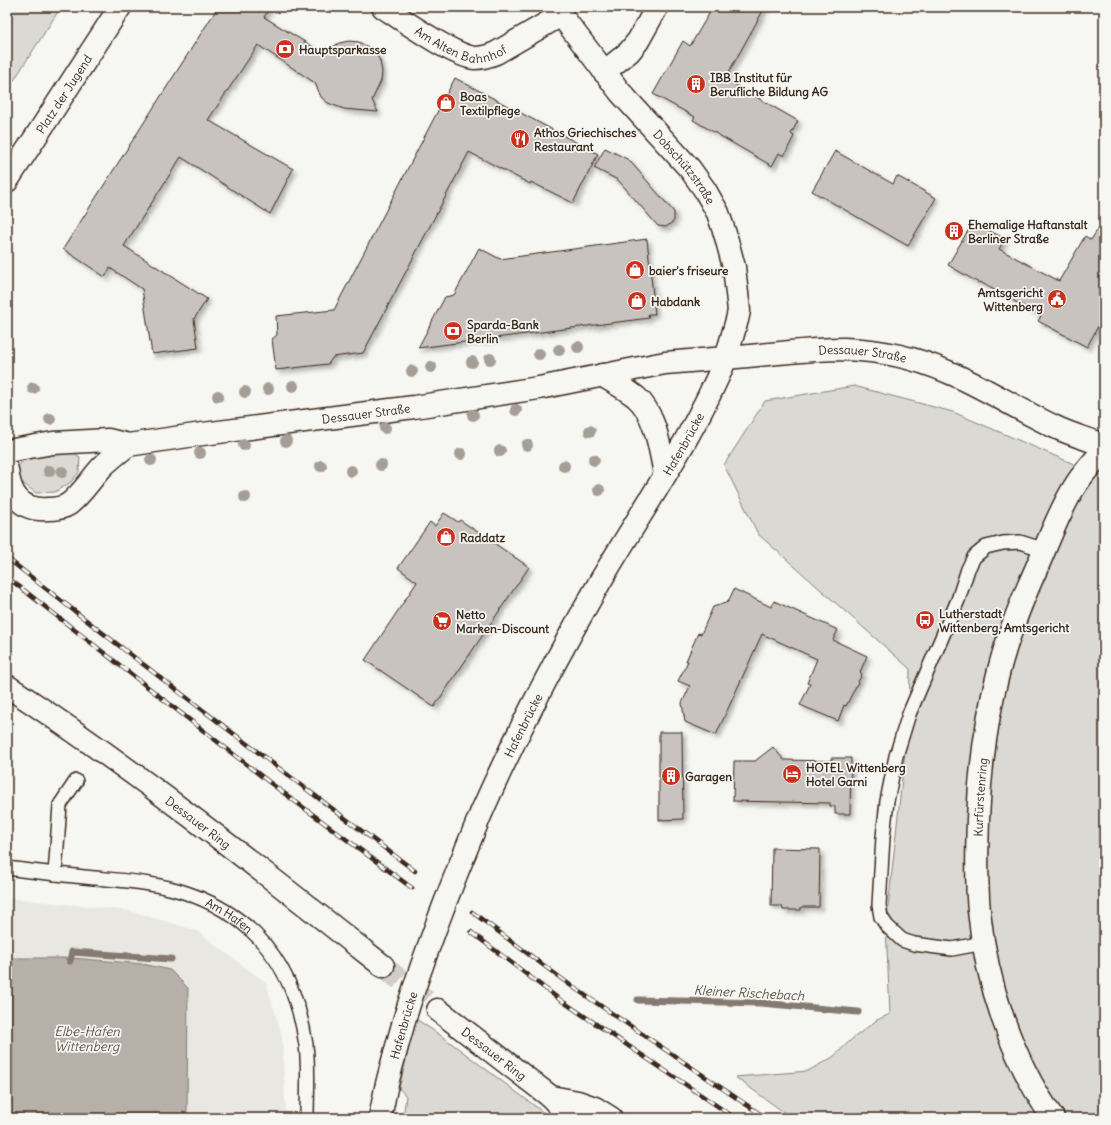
<svg xmlns="http://www.w3.org/2000/svg" width="1111" height="1125" viewBox="0 0 1111 1125" font-family="Delius,sans-serif">
<style>
.built{fill:#e8e7e2}
.green{fill:#dad9d3;stroke:#8a8278}
.water{fill:#b6b0a9;stroke:#857a71}
.lines{fill:none;stroke-linecap:round;stroke-linejoin:round}
.stream{stroke:#857a71;stroke-width:7}
.building{fill:#c8c3be;stroke:#3b2a1e;filter:url(#shadow)}
.primary-tunnel{stroke:#d1cdc8;stroke-width:22;stroke-dasharray:22 11;stroke-linecap:butt}
.service-casing{stroke:#3b2a1e;stroke-width:16}
.minor-casing{stroke:#3b2a1e;stroke-width:25}
.tertiary-casing{stroke:#3b2a1e;stroke-width:25}
.primary-casing{stroke:#3b2a1e;stroke-width:25}
.service{stroke:#f6f6f2;stroke-width:13}
.minor{stroke:#f6f6f2;stroke-width:22}
.tertiary{stroke:#f6f6f2;stroke-width:22}
.primary{stroke:#f6f6f2;stroke-width:22}
.rail-casing{stroke:#3b2a1e;stroke-width:4.5}
.rail{stroke:#f6f6f2;stroke-width:3;stroke-dasharray:9;stroke-linecap:butt}
.primary-bridge-casing{stroke:#3b2a1e;stroke-width:25;stroke-linecap:butt}
.primary-bridge{stroke:#f6f6f2;stroke-width:22}
.tree{fill:#a59e96}
.labels{text-anchor:middle;dominant-baseline:central;stroke-width:3.5;stroke-linejoin:round;paint-order:stroke}
.street-label{font-size:12px;fill:#3b2a1e;stroke:#f6f6f2}
.poi-label{font-size:12px;font-weight:bold;fill:#3b2a1e;stroke:#f6f6f2;text-anchor:start}
.water-label{font-size:13px;font-style:italic;fill:#605248;stroke:#f6f6f2}
</style>
<defs>
<filter id="shadow"><feDropShadow dx="3.5" dy="3.5" stdDeviation="2" flood-color="#0004"/></filter>
</defs>
<rect width="100%" height="100%" fill="#f6f6f2"/>
<filter id="ink" filterUnits="userSpaceOnUse"><feTurbulence type="fractalNoise" baseFrequency=".025" numOctaves="2"/><feDisplacementMap in="SourceGraphic" scale="8" xChannelSelector="R" yChannelSelector="G"/><feConvolveMatrix kernelMatrix="1 2 1 2 8 2 1 2 1" color-interpolation-filters="sRGB"/></filter>
<g filter="url(#ink)">
<path class="built" d="M7,898L131,911L197,931L266,983L282,1036L286,1118H42L187,1116L188,988L7,962Z"/>
<path class="green" d="M7,7H61L7,91Z
M854,386L953,412L1104,477V1118H792L735,1077L808,1071L833,1057L852,1039L877,1020L890,1014L886,926L909,714L910,669L758,534L724,465L765,401Z
M71,451L80,457L79,472L71,482L55,492L36,493L20,481L17,468L26,457Z
M416,1019L443,1037L551,1118H403L406,1096L399,1088Z"/>
<path class="water" d="M7,958H72L143,964L170,970L188,988L187,1116L7,1118Z"/>
<g class="lines">
<path class="stream" d="M70,961L72,952L171,959
M638,1000L761,1003L858,1012"/>
</g>
<path class="building" d="M218,7H270L264,17L323,53L339,43L349,41L359,42L368,47L376,53L380,61L382,72L381,81L372,100L378,112L344,109L328,103L321,97L315,83L258,45L208,120L293,169L270,214L181,157L124,246L207,299L194,319L198,348L152,354L142,289L110,268L105,277L63,249Z
M713,7H765L725,79L798,121L791,134L794,136L784,156L779,153L772,166L693,120L695,117L653,94L683,41L690,46Z
M455,78L598,154L573,203L531,182L530,184L469,152L363,353L333,357L328,364L276,370L272,339L277,335L276,316L334,310Z
M605,148L629,160L674,212V221L666,227L658,226L618,180L594,168Z
M835,151L893,184L897,176L936,198L908,246L812,191Z
M1104,219V315L1087,347L1038,321L1041,316L980,282L979,283L948,265L973,222L1005,239L999,249L1059,281L1085,236L1091,240Z
M647,239L655,314H648L649,318L418,348L445,297L454,295L479,248L500,259Z
M444,513L458,522L460,520L529,567L434,707L365,660L417,582L398,568L430,522L435,526Z
M734,589L771,607L774,601L838,630L833,640L867,656L860,672L862,674L846,706L844,705L838,721L800,705L810,684L807,683L817,659L762,634L716,735L685,722L682,703L690,686L678,681L688,661H686L698,633L701,634L713,607L728,602Z
M659,732H682L683,819L659,820Z
M773,747L784,760L831,761V758H851L850,814H835V806H830V803L733,801L734,761H755Z
M772,848L820,849L819,907H801V910H783L782,906H771Z"/>
<g class="lines">
<path class="primary-tunnel" d="M383,966L438,1010"/>
<defs>
<g id="service">
<path id="s1" d="M7,868C36,872 65,875 94,878C127,881 161,883 192,895C262,921 296,974 306,1045C309,1069 307,1094 307,1118"/>
<path d="M55,874L60,805L76,781"/>
<path d="M984,943L952,949L914,944L902,940L887,926L881,917L879,905L883,837L887,801L896,756L909,714L958,600L968,569L974,557L986,547L1003,543L1020,542L1045,550"/>
</g>
<g id="minor">
<path id="s2" d="M383,7C403,20 453,56 475,58C482,58 489,56 496,53L561,15"/>
<path d="M604,72L629,52L638,41L657,7"/>
<path id="s3" d="M7,181L120,7"/>
<path d="M602,375C613,382 626,389 636,397C656,414 660,450 665,474"/>
<path id="s4" d="M128,445L195,435L414,407L539,388L665,363L726,358"/>
<path d="M7,451L53,443L108,440L128,445C119,452 110,459 102,467C91,479 82,494 69,504C63,508 55,509 48,509C21,511 10,495 7,470"/>
<path id="s5" d="M1053,1118C1012,1060 986,982 979,911C976,881 977,849 978,819C980,769 986,719 999,670C1008,635 1022,600 1037,567C1049,540 1059,511 1075,486C1083,473 1094,461 1104,450"/>
</g>
<g id="tertiary">
<path id="s6" d="M555,7L620,92L690,169L705,190L718,213L726,237L734,267L739,311L737,320L726,358"/>
</g>
<g id="primary">
<path id="s7" d="M7,686C138,772 260,869 383,966"/>
<path id="s8" d="M482,811C517,732 558,655 601,580C644,507 694,436 726,358C765,355 806,349 844,349C879,350 916,358 948,372C984,387 1017,409 1053,426C1069,434 1087,439 1104,445"/>
<path id="s9" d="M438,1010L551,1097L570,1118"/>
<path d="M551,1097L578,1102L595,1108L611,1118"/>
<path d="M380,1118L386,1088"/>
</g>
</defs>
<use href="#service" class="service-casing"/>
<use href="#minor" class="minor-casing"/>
<use href="#tertiary" class="tertiary-casing"/>
<use href="#primary" class="primary-casing"/>
<use href="#service" class="service"/>
<use href="#minor" class="minor"/>
<use href="#tertiary" class="tertiary"/>
<use href="#primary" class="primary"/>
<defs>
<path id="rail" d="M7,558C141,664 278,768 415,871
M7,577L269,782L412,888
M472,912L570,985L766,1118
M471,932L559,999L735,1118"/>
</defs>
<use href="#rail" class="rail-casing"/>
<use href="#rail" class="rail"/>
<defs>
<g id="primary-bridge">
<path id="s10" d="M386,1088C392,1063 399,1039 406,1014C427,945 454,878 482,811"/>
</g>
</defs>
<use href="#primary-bridge" class="primary-bridge-casing"/>
<use href="#primary-bridge" class="primary-bridge"/>
</g>
<g class="tree">
<circle cx="578" cy="347" r="6"/>
<circle cx="559" cy="350" r="6"/>
<circle cx="539" cy="354" r="6"/>
<circle cx="490" cy="359" r="6"/>
<circle cx="472" cy="362" r="6"/>
<circle cx="431" cy="367" r="6"/>
<circle cx="412" cy="371" r="6"/>
<circle cx="293" cy="386" r="6"/>
<circle cx="33" cy="388" r="6"/>
<circle cx="268" cy="389" r="6"/>
<circle cx="245" cy="392" r="6"/>
<circle cx="218" cy="396" r="6"/>
<circle cx="516" cy="410" r="6"/>
<circle cx="473" cy="415" r="6"/>
<circle cx="50" cy="419" r="6"/>
<circle cx="385" cy="428" r="6"/>
<circle cx="590" cy="431" r="6"/>
<circle cx="286" cy="441" r="6"/>
<circle cx="244" cy="445" r="6"/>
<circle cx="527" cy="445" r="6"/>
<circle cx="500" cy="451" r="6"/>
<circle cx="200" cy="453" r="6"/>
<circle cx="461" cy="454" r="6"/>
<circle cx="151" cy="460" r="6"/>
<circle cx="594" cy="460" r="6"/>
<circle cx="381" cy="465" r="6"/>
<circle cx="321" cy="466" r="6"/>
<circle cx="564" cy="466" r="6"/>
<circle cx="49" cy="471" r="6"/>
<circle cx="351" cy="471" r="6"/>
<circle cx="62" cy="472" r="6"/>
<circle cx="599" cy="490" r="6"/>
<circle cx="245" cy="497" r="6"/>
</g>
</g>
<defs>
<symbol id="bank-disc" viewBox="-11 -11 22 22"><circle r="9.5" fill="#c8321e" stroke="#f6f6f2"/><path d="M-6-4H6V4H-6ZM0-2.3a2.3 2.3 0 1 0 0 4.6a2.3 2.3 0 1 0 0-4.6Z" fill="#fff"/></symbol>
<symbol id="building-disc" viewBox="-11 -11 22 22"><circle r="9.5" fill="#c8321e" stroke="#f6f6f2"/><path d="M-4-6H4V6H1V3H-1V6H-4ZM-2.5-4.3h1.7v1.8h-1.7ZM.8-4.3h1.7v1.8H.8ZM-2.5-1h1.7V.8h-1.7ZM.8-1h1.7V.8H.8Z" fill="#fff"/></symbol>
<symbol id="shop-disc" viewBox="-11 -11 22 22"><circle r="9.5" fill="#c8321e" stroke="#f6f6f2"/><path d="M-5-2.5h2.3a2.7 3.5 0 0 1 5.4 0H5L5.5 6h-11ZM-1.5-2.5h3a1.5 2.3 0 0 0-3 0Z" fill="#fff"/></symbol>
<symbol id="restaurant-disc" viewBox="-11 -11 22 22"><circle r="9.5" fill="#c8321e" stroke="#f6f6f2"/><path d="M-5-6h1v4h1v-4h1v4h1v-4h1v5L-1.5 .5V6h-2V.5L-5-1ZM5-6V6H3V1.5H1.5Q1.5-4 5-6Z" fill="#fff"/></symbol>
<symbol id="civic-disc" viewBox="-11 -11 22 22"><circle r="9.5" fill="#c8321e" stroke="#f6f6f2"/><path d="M-.6-6.5H3V-4.5H.6V-3L4-1V1h2V6H-6V1h2V-1L-.6-3ZM-1.2 2.5V6h2.4V2.5Z" fill="#fff"/></symbol>
<symbol id="bus-disc" viewBox="-11 -11 22 22"><circle r="9.5" fill="#c8321e" stroke="#f6f6f2"/><path d="M-5-6H5V4H4V6H2V4H-2V6H-4V4H-5ZM-3.5-4V0h7V-4ZM-3.5 1.2v1.5H-2V1.2ZM2 1.2v1.5H3.5V1.2Z" fill="#fff"/></symbol>
<symbol id="supermarket-disc" viewBox="-11 -11 22 22"><circle r="9.5" fill="#c8321e" stroke="#f6f6f2"/><path d="M-6-5.5h2.5l.6 2H6L4.5 2H-2.5L-4.4-4H-6ZM-1.5 3.2a1.3 1.3 0 1 0 .1 0ZM3 3.2a1.3 1.3 0 1 0 .1 0Z" fill="#fff"/></symbol>
<symbol id="hotel-disc" viewBox="-11 -11 22 22"><circle r="9.5" fill="#c8321e" stroke="#f6f6f2"/><path d="M-6-4.5h1.5V1H6V5H4.5V3h-9V5H-6ZM-4 0a1.8 1.8 0 1 1 3.6 0ZM.5 0V-2.5h3Q6-2.5 6 0Z" fill="#fff"/></symbol>
</defs>
<g fill-rule="evenodd">
<use href="#bank-disc" x="274" y="38" width="22" height="22"/>
<use href="#building-disc" x="685" y="73" width="22" height="22"/>
<use href="#shop-disc" x="435" y="92" width="22" height="22"/>
<use href="#restaurant-disc" x="509" y="128" width="22" height="22"/>
<use href="#building-disc" x="943" y="220" width="22" height="22"/>
<use href="#shop-disc" x="624" y="259" width="22" height="22"/>
<use href="#civic-disc" x="1046" y="288" width="22" height="22"/>
<use href="#shop-disc" x="626" y="290" width="22" height="22"/>
<use href="#bank-disc" x="442" y="320" width="22" height="22"/>
<use href="#shop-disc" x="435" y="526" width="22" height="22"/>
<use href="#bus-disc" x="914" y="609" width="22" height="22"/>
<use href="#supermarket-disc" x="431" y="610" width="22" height="22"/>
<use href="#hotel-disc" x="781" y="763" width="22" height="22"/>
<use href="#building-disc" x="660" y="765" width="22" height="22"/>
</g>
<g class="labels">
<g class="street-label">
<text stroke="none"><textPath href="#s2" startOffset="89">Am Alten Bahnhof</textPath></text>
<text stroke="none"><textPath href="#s3" startOffset="104">Platz der Jugend</textPath></text>
<text stroke="none"><textPath href="#s6" startOffset="206">Dobschützstraße</textPath></text>
<text stroke="none"><textPath href="#s8" startOffset="652">Dessauer Straße</textPath></text>
<text stroke="none"><textPath href="#s4" startOffset="240">Dessauer Straße</textPath></text>
<text stroke="none"><textPath href="#s8" startOffset="419">Hafenbrücke</textPath></text>
<text stroke="none"><textPath href="#s8" startOffset="95">Hafenbrücke</textPath></text>
<text stroke="none"><textPath href="#s5" startOffset="336">Kurfürstenring</textPath></text>
<text stroke="none"><textPath href="#s7" startOffset="235">Dessauer Ring</textPath></text>
<text stroke="none"><textPath href="#s1" startOffset="230">Am Hafen</textPath></text>
<text stroke="none"><textPath href="#s10" startOffset="65">Hafenbrücke</textPath></text>
<text stroke="none"><textPath href="#s9" startOffset="71">Dessauer Ring</textPath></text>
</g>
<g class="poi-label">
<text x="299" y="49">Hauptsparkasse</text>
<text x="710" y="77">IBB Institut für<tspan x="710" dy="14">Berufliche Bildung AG</tspan></text>
<text x="460" y="96">Boas<tspan x="460" dy="14">Textilpflege</tspan></text>
<text x="534" y="132">Athos Griechisches<tspan x="534" dy="14">Restaurant</tspan></text>
<text x="968" y="224">Ehemalige Haftanstalt<tspan x="968" dy="14">Berliner Straße</tspan></text>
<text x="649" y="270">baier's friseure</text>
<text x="1043" y="292" text-anchor="end">Amtsgericht<tspan x="1043" dy="14">Wittenberg</tspan></text>
<text x="651" y="301">Habdank</text>
<text x="467" y="324">Sparda-Bank<tspan x="467" dy="14">Berlin</tspan></text>
<text x="460" y="537">Raddatz</text>
<text x="939" y="613">Lutherstadt<tspan x="939" dy="14">Wittenberg, Amtsgericht</tspan></text>
<text x="456" y="614">Netto<tspan x="456" dy="14">Marken-Discount</tspan></text>
<text x="806" y="767">HOTEL Wittenberg<tspan x="806" dy="14">Hotel Garni</tspan></text>
<text x="685" y="776">Garagen</text>
</g>
<g class="water-label">
<text transform="translate(749 993) rotate(3)">Kleiner Rischebach</text>
<text x="87" y="1031">Elbe-Hafen<tspan x="87" dy="15">Wittenberg</tspan></text>
</g>
</g>
<rect width="1111" height="1125" fill="none" stroke="#f6f6f2" stroke-width="24"/>
<rect x="12" y="12" width="1087" height="1101" fill="none" stroke="#3b2a1e" stroke-width="1.5" filter="url(#ink)"/>
</svg>
